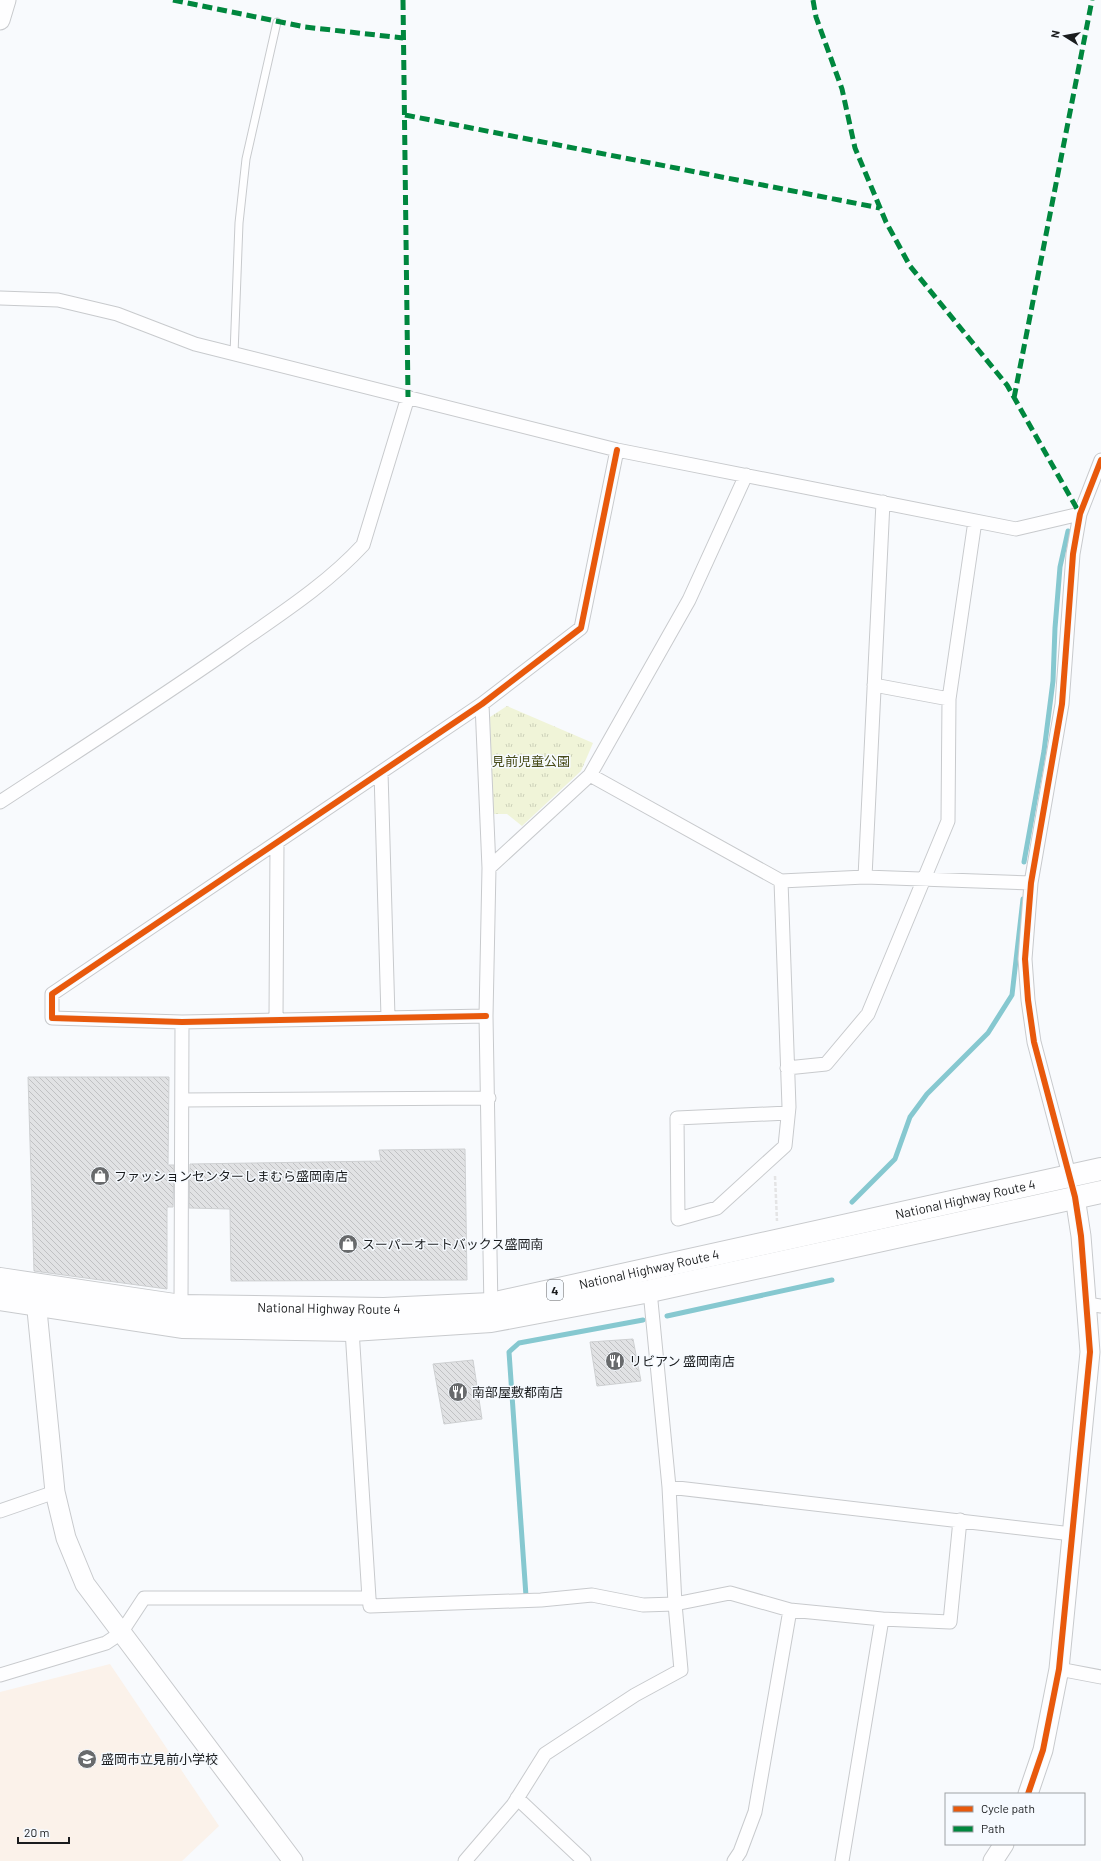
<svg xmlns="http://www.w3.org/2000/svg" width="1101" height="1861" viewBox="0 0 1101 1861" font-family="Barlow,'Noto Sans JP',sans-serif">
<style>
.education{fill:#fbf2ea}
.park{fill:url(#park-tufts)}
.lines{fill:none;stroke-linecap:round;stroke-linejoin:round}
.stream{stroke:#86c8d0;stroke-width:5}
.building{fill:url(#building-back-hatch);stroke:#ced0d2}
.lane-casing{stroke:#c8cacd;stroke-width:9}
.street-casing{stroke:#c8cacd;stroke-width:15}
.secondary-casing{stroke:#c8cacd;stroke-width:21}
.highway-casing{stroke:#c8cacd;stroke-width:24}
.path{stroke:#e4e4e5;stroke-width:2.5;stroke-dasharray:4 2;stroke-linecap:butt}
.lane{stroke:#fefeff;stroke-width:7}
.street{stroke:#fefeff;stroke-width:13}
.secondary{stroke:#fefeff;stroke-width:19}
.highway{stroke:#fefeff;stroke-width:22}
.quiet{stroke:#00873e;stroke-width:5;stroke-dasharray:10 5;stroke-linecap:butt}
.cycleway-casing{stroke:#f6faff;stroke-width:8}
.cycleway{stroke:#e8590c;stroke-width:6}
.labels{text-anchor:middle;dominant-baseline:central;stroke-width:3;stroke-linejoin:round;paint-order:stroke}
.shield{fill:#f6faff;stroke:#5c5f62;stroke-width:1}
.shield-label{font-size:12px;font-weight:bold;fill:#1a1c1e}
.park-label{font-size:13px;fill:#474b18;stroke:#f6faff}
.poi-label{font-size:13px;fill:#1a1c1e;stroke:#f6faff;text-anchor:start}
.street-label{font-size:13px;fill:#1a1c1e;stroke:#f6faff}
</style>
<defs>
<pattern id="park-tufts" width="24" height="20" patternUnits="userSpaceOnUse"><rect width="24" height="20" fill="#f0f4d8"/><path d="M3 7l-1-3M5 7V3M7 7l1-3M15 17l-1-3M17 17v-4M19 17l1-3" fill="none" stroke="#cdd1b9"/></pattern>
<pattern id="building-back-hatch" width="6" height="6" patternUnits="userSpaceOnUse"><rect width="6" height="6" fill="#e1e2e4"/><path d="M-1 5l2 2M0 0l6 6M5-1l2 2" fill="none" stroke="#c0c1c3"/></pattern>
</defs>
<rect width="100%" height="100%" fill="#f8fafd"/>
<path class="education" d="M110,1664L219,1826L182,1861H0V1692Z"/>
<path class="park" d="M507,706L593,743L581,771L522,826L507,814H492L490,717Z"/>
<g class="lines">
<path class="stream" d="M1024,862L1044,751L1053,681L1055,628L1060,567L1068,531
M852,1202L895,1159L910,1117L927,1094L988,1033L1012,995L1023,899
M667,1316L832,1280
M526,1596L509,1352L519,1343L643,1320"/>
</g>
<path class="building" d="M28,1077H169L168,1165H174L173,1207H167V1289L34,1271Z
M465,1149L467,1280L231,1281L230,1209L189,1208L190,1164L381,1161L379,1150Z
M633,1339L641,1381L597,1386L590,1342Z
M473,1360L482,1419L444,1424L433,1364Z"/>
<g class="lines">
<defs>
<path id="lane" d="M234,354L239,223L246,159L277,22"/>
<path id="street" d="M0,298L58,300L117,314L195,344L617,450L1016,529L1080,514
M874,685L949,699
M482,704L489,868L486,1016L491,1310
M381,772L388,1017
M590,775L781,881L865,877L1031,883
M0,802C78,751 156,701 232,648C277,616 325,586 363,545L408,397
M489,868L590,775L689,600L746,475
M865,877L883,502
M781,881L789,1107L785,1146L717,1208L678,1219L677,1118L788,1113
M486,1016L182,1022L52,1018V994L482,704L581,628L617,450
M276,1020L277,843
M787,1068L826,1064L868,1014L948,821L949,699L975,521
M182,1100L489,1098
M1071,1182L1034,1042L1028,1000L1025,959L1031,883L1062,704L1073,554L1080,514L1101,460
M1087,1304L1101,1306
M181,1306L182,1022
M669,1487L1072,1534
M0,1511L55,1492
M369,1598L370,1606L541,1600L592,1595L643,1605L675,1604L730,1593L790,1610L882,1619L950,1622L960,1520
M1059,1669L1101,1677
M0,1675L106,1643L121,1633L144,1598H369L352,1330
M517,1798L584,1861
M465,1861L513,1805L545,1754L635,1695L681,1670L675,1604L669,1487L650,1291
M734,1861L740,1852L755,1812L790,1610
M842,1861L882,1619"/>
<path id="secondary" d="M0,20L6,0
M35,1290L55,1492L66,1538L85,1584L293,1861
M1028,1794L1043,1750L1059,1669L1090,1352L1081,1236L1075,1197
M993,1861L1004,1844"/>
<g id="highway">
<path id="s1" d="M0,1279L181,1306L384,1309L491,1304L1101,1169"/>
<path d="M0,1299L182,1327L352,1330L491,1321L650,1291L1101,1192"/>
</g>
</defs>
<use href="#lane" class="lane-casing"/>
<use href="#street" class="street-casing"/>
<use href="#secondary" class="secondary-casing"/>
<use href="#highway" class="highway-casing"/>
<path class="path" d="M775,1176L777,1221"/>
<use href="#lane" class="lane"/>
<use href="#street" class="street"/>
<use href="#secondary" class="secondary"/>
<use href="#highway" class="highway"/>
<path class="quiet" d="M173,0L305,27L403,38
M403,0L408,397
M813,0L816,17L842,89L855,148L886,222L910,266L1007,385L1080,514
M405,115L880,208
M1014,398L1092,0"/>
<defs>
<path id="cycleway" d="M486,1016L182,1022L52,1018V994L482,704L581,628L617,450
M1028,1794L1043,1750L1059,1669L1090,1352L1081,1236L1075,1197L1034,1042L1028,1000L1025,959L1031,883L1062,704L1073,554L1080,514L1101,460"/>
</defs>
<use href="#cycleway" class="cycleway-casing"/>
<use href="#cycleway" class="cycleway"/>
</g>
<defs>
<symbol id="shop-disc" viewBox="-11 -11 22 22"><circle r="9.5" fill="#686a6c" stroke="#f6faff"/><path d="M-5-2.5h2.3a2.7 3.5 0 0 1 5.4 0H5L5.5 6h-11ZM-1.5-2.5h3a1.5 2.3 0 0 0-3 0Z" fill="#fff"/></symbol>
<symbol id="restaurant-disc" viewBox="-11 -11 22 22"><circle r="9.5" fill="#686a6c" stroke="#f6faff"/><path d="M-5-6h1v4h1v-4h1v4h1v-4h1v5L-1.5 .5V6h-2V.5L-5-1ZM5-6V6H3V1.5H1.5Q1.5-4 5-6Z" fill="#fff"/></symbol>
<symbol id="school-disc" viewBox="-11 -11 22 22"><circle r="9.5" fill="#686a6c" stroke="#f6faff"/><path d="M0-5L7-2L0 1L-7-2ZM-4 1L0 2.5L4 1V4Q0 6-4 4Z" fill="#fff"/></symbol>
</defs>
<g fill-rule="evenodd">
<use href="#shop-disc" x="89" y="1165" width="22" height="22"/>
<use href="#shop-disc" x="337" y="1233" width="22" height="22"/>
<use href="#restaurant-disc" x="604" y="1350" width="22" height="22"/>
<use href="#restaurant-disc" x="447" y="1381" width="22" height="22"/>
<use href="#school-disc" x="76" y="1748" width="22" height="22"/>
</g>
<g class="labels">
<rect class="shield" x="547" y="1280" width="16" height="20" rx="3"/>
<g class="shield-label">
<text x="555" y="1290">4</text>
</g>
<g class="park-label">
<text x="531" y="761">見前児童公園</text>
</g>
<g class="poi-label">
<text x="114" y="1176">ファッションセンターしまむら盛岡南店</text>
<text x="362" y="1244">スーパーオートバックス盛岡南</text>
<text x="629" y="1361">リビアン 盛岡南店</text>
<text x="472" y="1392">南部屋敷都南店</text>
<text x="101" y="1759">盛岡市立見前小学校</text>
</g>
<g class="street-label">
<text stroke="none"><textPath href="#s1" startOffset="979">National Highway Route 4</textPath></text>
<text stroke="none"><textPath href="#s1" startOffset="655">National Highway Route 4</textPath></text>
<text stroke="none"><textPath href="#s1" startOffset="331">National Highway Route 4</textPath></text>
</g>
</g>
<rect x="945" y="1793" width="140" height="52" fill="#f6faff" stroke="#9ea1a5"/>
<rect x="953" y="1806" width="20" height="6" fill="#e8590c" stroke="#9ea1a5"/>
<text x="981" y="1813" font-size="12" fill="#1a1c1e">Cycle path</text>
<rect x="953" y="1826" width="20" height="6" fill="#00873e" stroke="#9ea1a5"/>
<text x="981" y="1833" font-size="12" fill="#1a1c1e">Path</text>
<g transform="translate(1065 36) rotate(281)" stroke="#f6faff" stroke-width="3" paint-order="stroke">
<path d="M0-3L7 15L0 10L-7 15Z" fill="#1a1c1e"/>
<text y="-6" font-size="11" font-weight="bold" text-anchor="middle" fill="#1a1c1e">N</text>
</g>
<path d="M18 1837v6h51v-6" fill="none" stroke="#1a1c1e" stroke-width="2"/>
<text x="24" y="1837" font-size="12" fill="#1a1c1e" stroke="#f6faff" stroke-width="3" paint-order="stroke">20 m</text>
</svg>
